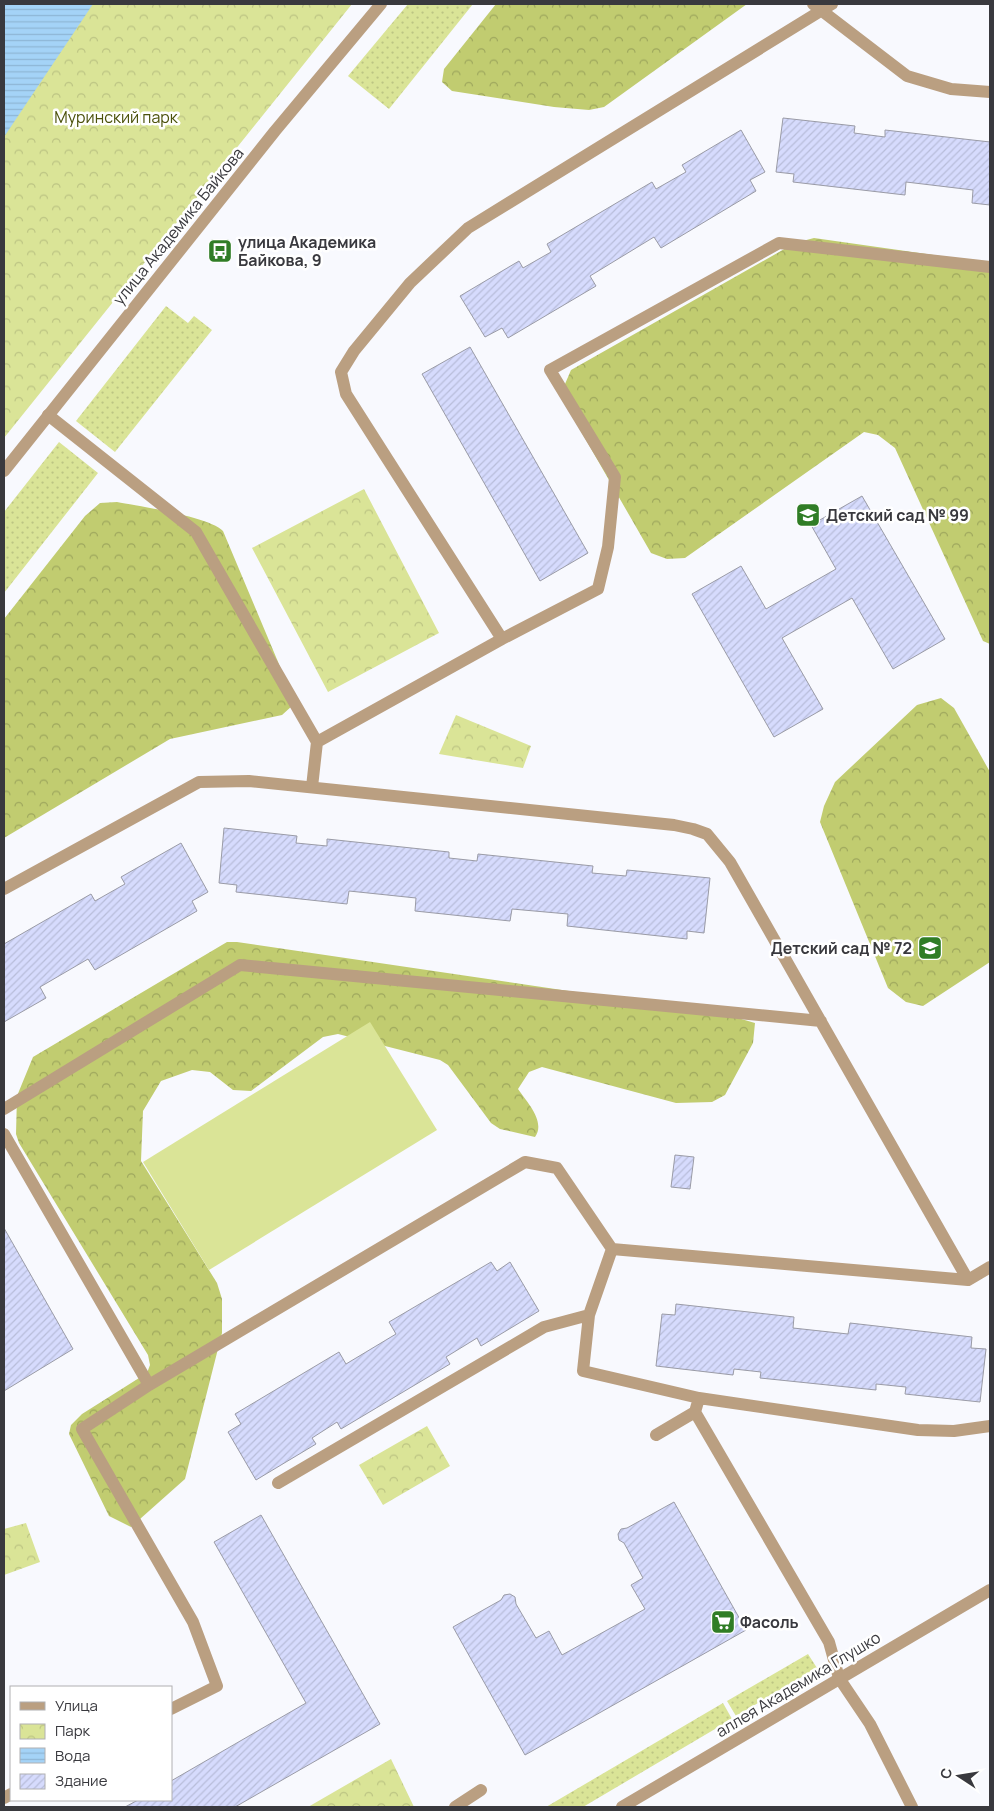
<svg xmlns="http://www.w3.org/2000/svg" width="994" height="1811" viewBox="0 0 994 1811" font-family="Manrope,sans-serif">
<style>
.grass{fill:url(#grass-dots)}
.forest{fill:url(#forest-crowns)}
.park{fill:url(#park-crowns)}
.garden{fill:#dae497}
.water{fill:url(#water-rules)}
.building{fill:url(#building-hatch);stroke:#9a9ba6}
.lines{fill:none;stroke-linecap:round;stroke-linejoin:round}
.service{stroke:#ba9f81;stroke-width:12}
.minor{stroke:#ba9f81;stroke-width:12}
.tertiary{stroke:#ba9f81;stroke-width:12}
.labels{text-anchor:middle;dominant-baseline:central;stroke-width:5;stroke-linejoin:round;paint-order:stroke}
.park-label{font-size:16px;fill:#4b510b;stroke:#fff}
.street-label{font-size:16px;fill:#39393e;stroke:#fff}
.poi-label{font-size:16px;font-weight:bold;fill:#39393e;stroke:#fff;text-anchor:start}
</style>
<defs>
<pattern id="grass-dots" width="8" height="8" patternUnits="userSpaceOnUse" patternTransform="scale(1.25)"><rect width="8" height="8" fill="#dae497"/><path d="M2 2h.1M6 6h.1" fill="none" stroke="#bcc483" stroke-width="1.8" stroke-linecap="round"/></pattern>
<pattern id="forest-crowns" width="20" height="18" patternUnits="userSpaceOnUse" patternTransform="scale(1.25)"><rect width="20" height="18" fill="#c1cc70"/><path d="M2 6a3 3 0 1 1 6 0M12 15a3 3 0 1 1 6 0" fill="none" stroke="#9ea75d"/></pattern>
<pattern id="park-crowns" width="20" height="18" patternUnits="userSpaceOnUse" patternTransform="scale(1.25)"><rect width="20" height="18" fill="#dae497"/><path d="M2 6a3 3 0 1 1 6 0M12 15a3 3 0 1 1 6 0" fill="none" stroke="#bcc483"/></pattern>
<pattern id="water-rules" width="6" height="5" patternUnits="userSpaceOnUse" patternTransform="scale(1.25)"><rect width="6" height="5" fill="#a4d3f7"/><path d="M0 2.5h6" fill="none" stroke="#8eb6d5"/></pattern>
<pattern id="building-hatch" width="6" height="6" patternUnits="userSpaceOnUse" patternTransform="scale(1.25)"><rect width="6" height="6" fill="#d6dbfd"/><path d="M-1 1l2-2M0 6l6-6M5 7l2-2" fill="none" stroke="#b8bdda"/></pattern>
</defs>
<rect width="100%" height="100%" fill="#f8f9fe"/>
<path class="grass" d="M408,4H473L389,109L348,76Z
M166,306L188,323L194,316L212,330L115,452L76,421Z
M59,442L98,473L4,593V512Z
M808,1654L817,1668L736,1716L727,1701Z
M723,1703L732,1719L583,1807H546Z"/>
<path class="forest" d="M496,4H747L604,107L589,110L554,107L452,91L442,82L444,69Z
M814,238L990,263V644L983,641L895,448L878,435L864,432L685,558L667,559L651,553L567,407L565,384L571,370L795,243Z
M117,502C139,506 210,517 223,531L289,688L292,706L282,715L170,739L4,838V619L85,516L100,503Z
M941,698L954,708L990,772V962L923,1006L906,1002L888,988L820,822L824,806L835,782L917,705Z
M227,942H237L724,1014L755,1023L753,1043L725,1095L712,1102L676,1103L542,1067L529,1072L518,1089C527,1102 546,1122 535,1137L500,1129L491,1123L448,1065L440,1060L338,1034L323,1037L251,1091L233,1090L210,1072L192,1070L161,1081L143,1111L141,1161L217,1283L222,1299V1333L185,1479L131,1527L109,1516L69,1434L71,1425L82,1414L147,1373L150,1365L148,1355L19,1143L16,1134L17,1096L33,1057Z"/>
<path class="park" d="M4,4H352L4,438Z
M364,489L439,633L328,692L252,548Z
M456,715L531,746L523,768L439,754Z
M427,1426L450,1466L383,1505L359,1465Z
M26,1523L40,1562L4,1575V1529Z
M391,1759L414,1807H308Z"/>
<path class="garden" d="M370,1022L437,1130L209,1270L143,1162Z"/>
<path class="water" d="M4,4H93L4,137Z"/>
<path class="building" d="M783,118L855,126L854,133L885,137V130L990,142V205L972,203L973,190L906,182L905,195L793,182L794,174L776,172Z
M741,130L765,172L750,180L756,191L661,248L654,237L590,276L596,286L508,338L502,328L485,337L460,296L519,261L523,268L551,252L547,244L652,182L656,189L686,172L682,165Z
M470,347L588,553L540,581L422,374Z
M862,496L945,639L893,669L852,598L782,638L823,709L774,737L692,594L741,566L766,609L836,569L811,525Z
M224,828L297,836L296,843L327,846V839L449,852V858L477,861L478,854L593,866L592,873L626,876L627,870L710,878L704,933L687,931V939L567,926L568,914L512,909L510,921L415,911L416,898L349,891L347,904L236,892L237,885L219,883Z
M181,843L208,892L192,901L197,911L95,970L88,959L40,987L46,998L4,1022V944L91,894L95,901L125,884L121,877Z
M675,1155L694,1157L690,1189L671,1187Z
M4,1228L73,1349L4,1391Z
M491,1262L497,1271L510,1262L539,1311L481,1346L477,1338L446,1357L450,1364L341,1429L337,1422L312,1438L316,1444L256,1480L228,1432L241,1424L235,1414L339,1352L346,1364L396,1334L389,1322Z
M676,1304L794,1317L793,1328L848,1334L850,1323L972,1337L971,1348L986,1349L980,1402L905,1394L906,1387L876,1384V1390L760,1378L761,1372L734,1369L733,1375L656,1366L662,1314L675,1315Z
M674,1502L746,1630L525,1755L453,1627L501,1600L504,1595L510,1594L515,1597L516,1604L536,1638L549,1631L562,1655L645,1609L631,1585L643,1578L624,1543L619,1540L618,1534L621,1529L627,1528Z
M261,1515L380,1724L235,1807H125L138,1800H171V1781L306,1703L214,1542Z"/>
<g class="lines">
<path class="service" d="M813,4L907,76L951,89L990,92
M48,415L196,532L317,742L502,639L598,589L608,547L615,477L550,370L779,243L990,267
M502,639L346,394L341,372L354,351L410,283L468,228L832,4
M312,787L317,742
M4,889L199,782L249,781L674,825L693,829L707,834L730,862L968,1280
M4,1109L240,965L821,1021
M4,1134L149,1385L525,1162L557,1168L612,1249
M149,1385L82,1429L193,1622L217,1686L171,1709
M699,1398L918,1430L954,1431L990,1426
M656,1435L695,1412
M278,1483L544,1327L589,1315
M4,1798L11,1794
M455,1807L481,1790
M912,1807L870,1724L839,1678L829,1642L695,1412L699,1398L583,1371L589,1315L612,1249L968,1280L990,1267"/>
<path class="minor" d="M622,1807L990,1590"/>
<path class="tertiary" d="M4,471L275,131L381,4"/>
</g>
<defs>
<symbol id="bus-square" viewBox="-11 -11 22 22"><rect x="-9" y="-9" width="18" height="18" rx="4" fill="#307d26" stroke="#fff"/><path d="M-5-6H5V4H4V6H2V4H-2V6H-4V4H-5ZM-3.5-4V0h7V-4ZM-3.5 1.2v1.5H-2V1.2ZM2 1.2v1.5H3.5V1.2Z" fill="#fff"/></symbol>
<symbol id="school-square" viewBox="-11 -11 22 22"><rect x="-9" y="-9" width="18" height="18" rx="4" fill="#307d26" stroke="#fff"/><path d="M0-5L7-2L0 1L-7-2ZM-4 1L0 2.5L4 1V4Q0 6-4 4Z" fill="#fff"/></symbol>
<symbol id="supermarket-square" viewBox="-11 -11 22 22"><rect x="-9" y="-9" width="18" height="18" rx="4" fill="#307d26" stroke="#fff"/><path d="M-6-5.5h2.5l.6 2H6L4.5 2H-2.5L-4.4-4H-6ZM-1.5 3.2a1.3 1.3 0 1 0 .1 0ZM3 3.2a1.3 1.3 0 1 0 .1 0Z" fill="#fff"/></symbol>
</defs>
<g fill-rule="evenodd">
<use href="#bus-square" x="206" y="237" width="28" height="28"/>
<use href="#school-square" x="794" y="501" width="28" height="28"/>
<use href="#school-square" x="916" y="934" width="28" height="28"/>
<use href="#supermarket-square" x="709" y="1608" width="28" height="28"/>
</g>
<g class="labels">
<g class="park-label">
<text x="116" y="117">Муринский парк</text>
</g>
<g class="street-label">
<text transform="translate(178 226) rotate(-51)">улица Академика Байкова</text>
<text transform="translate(798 1684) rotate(-31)">аллея Академика Глушко</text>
</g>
<g class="poi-label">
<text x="238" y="242">улица Академика<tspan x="238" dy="18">Байкова, 9</tspan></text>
<text x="826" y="515">Детский сад № 99</text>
<text x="912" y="948" text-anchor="end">Детский сад № 72</text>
<text x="740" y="1622">Фасоль</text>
</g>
</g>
<rect width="994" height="1811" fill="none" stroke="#39393e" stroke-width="10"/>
<rect x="10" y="1686" width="162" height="115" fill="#ffffff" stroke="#b0b0b2"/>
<rect x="20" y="1702" width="25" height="8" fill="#ba9f81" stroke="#b0b0b2"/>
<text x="55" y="1711" font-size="15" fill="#39393e">Улица</text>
<rect x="20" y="1724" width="25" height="15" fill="url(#park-crowns)" stroke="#b0b0b2"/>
<text x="55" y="1736" font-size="15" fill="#39393e">Парк</text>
<rect x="20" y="1748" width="25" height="15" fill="url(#water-rules)" stroke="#b0b0b2"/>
<text x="55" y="1761" font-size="15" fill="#39393e">Вода</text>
<rect x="20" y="1774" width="25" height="15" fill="url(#building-hatch)" stroke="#b0b0b2"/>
<text x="55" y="1786" font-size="15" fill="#39393e">Здание</text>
<g transform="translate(959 1776) rotate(282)" stroke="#ffffff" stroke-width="4" paint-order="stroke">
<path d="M0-4L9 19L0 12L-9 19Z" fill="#39393e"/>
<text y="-8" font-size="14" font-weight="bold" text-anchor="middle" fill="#39393e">С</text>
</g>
</svg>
